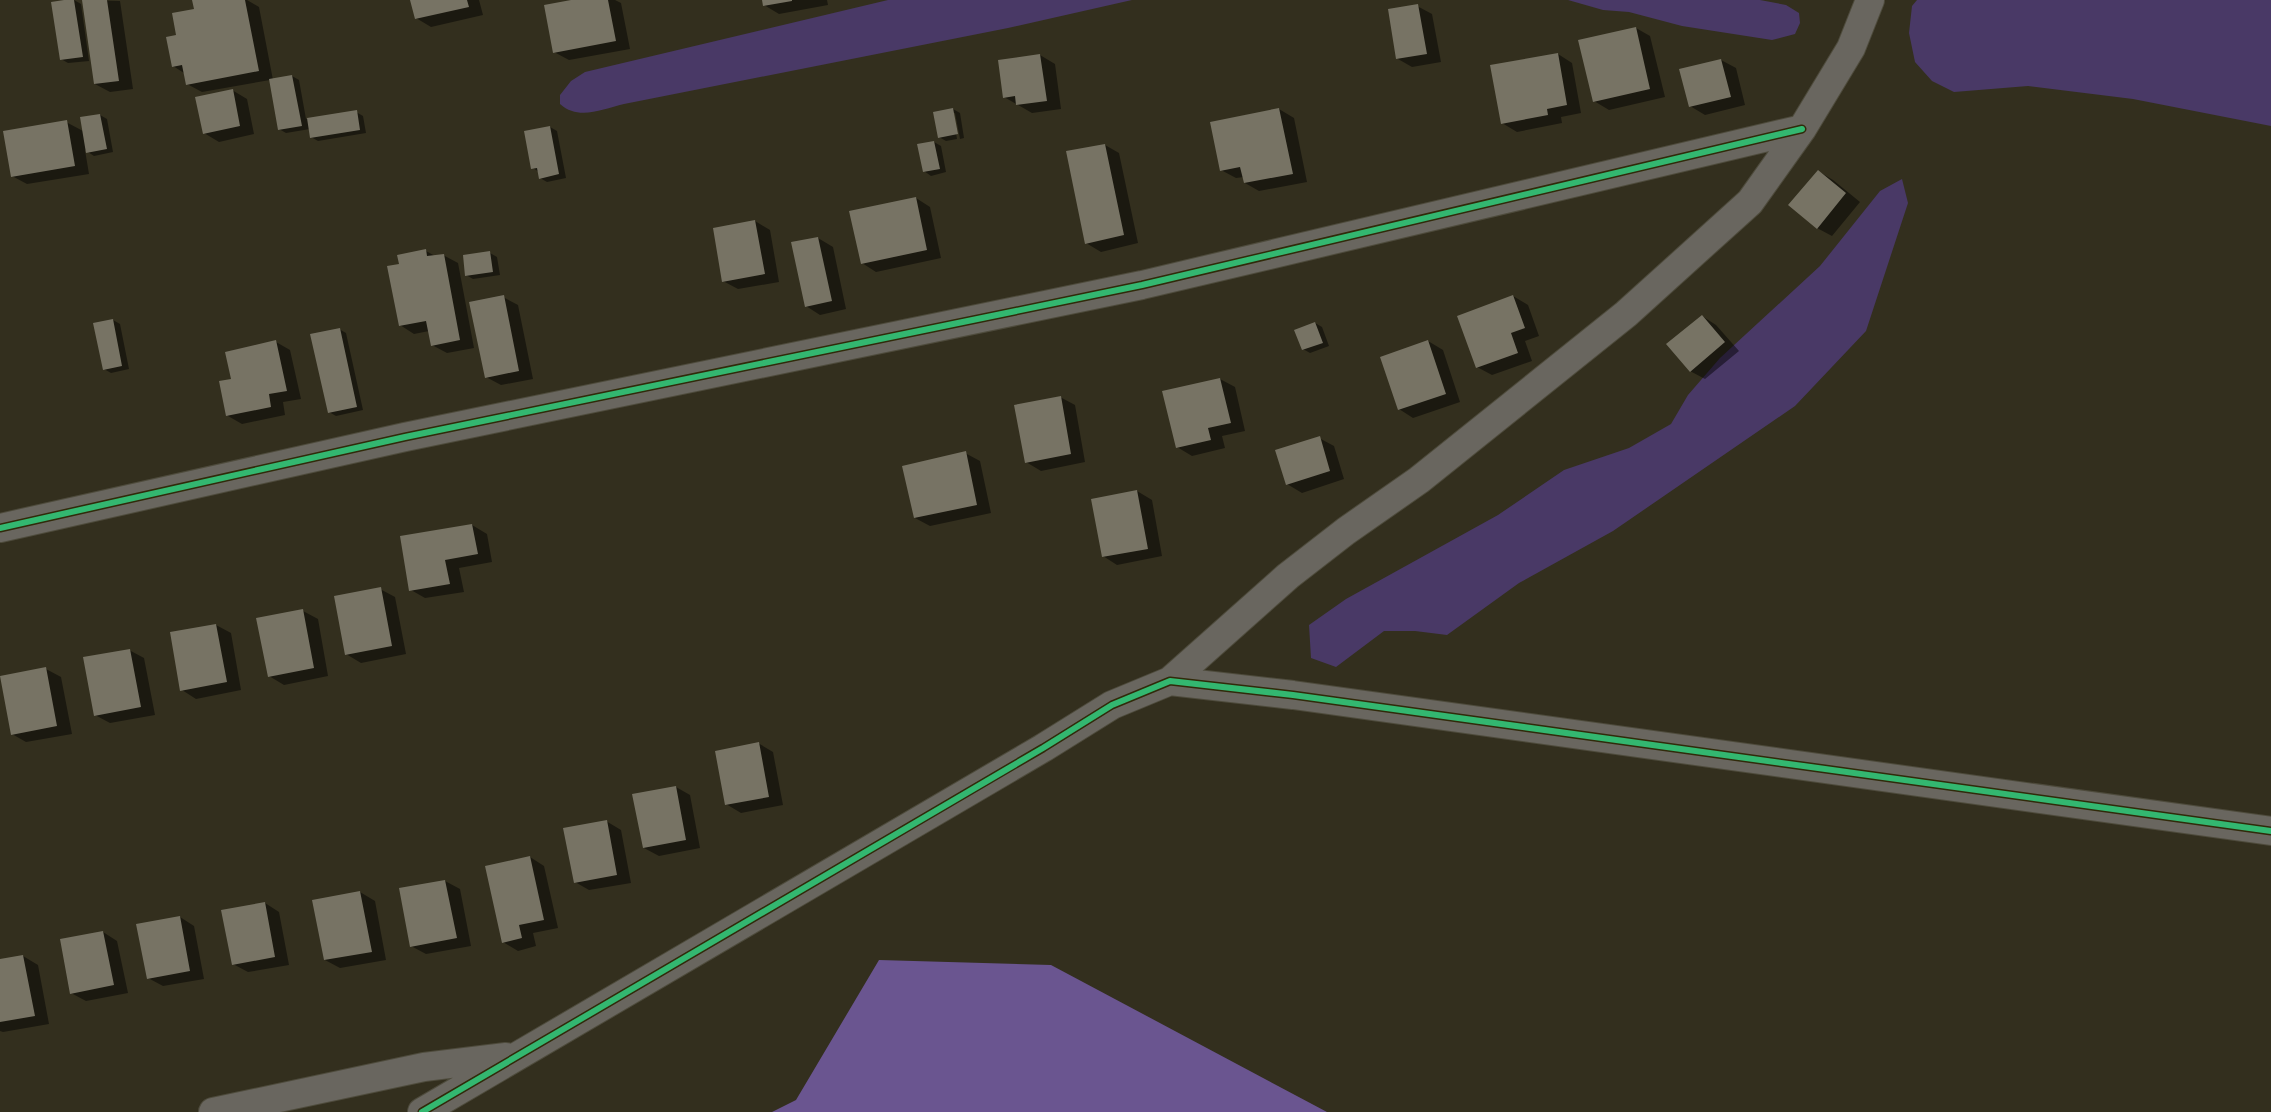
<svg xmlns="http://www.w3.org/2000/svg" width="2271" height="1112" viewBox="0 0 2271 1112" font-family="'IBM Plex Sans',sans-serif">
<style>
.green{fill:#493966}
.water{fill:#6a5590}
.shadow{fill:#0007}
.building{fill:#777364}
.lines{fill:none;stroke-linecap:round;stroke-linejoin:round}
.minor-casing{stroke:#4e4b3c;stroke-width:30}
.minor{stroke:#69665f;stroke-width:28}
.cycleway-casing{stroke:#312a0a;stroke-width:9}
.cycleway{stroke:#33b770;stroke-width:6}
</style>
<rect width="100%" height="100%" fill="#332f1e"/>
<path class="green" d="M888,0H1132L1008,28L624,104C602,109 579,121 560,104V95L571,81L585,72Z
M1568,0H1760L1786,5L1799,13L1800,23L1795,34L1772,40L1682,26L1629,12L1603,10Z
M1917,0H2271V126L2133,99L2028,86L1954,92L1932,81L1915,62L1909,33L1912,6Z
M1902,179L1908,203L1866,331L1795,406L1613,531L1519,583L1447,635L1415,631H1384L1336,667L1311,658L1309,625L1346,599L1498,515L1564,470L1629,448L1671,424L1688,395L1720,358L1820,266L1880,191Z"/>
<path class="water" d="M879,960L1051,965L1327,1112H772L796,1100Z"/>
<path class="shadow" d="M74,0L81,4L89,61L68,63L61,59Z
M83,0L120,1L133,89L110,92L95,84Z
M194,0H247L259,7L273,80L292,76L299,80L306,119L356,112L363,116L366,133L318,141L311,137L310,129L286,133L279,129L270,80L202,92L187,84L184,73L173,66L177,36L195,10Z
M412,0H479L483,15L431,27L416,18Z
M578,0H615L621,3L630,49L569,60L554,52Z
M763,0H827L828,5L779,14L764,5Z
M1417,6L1432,14L1441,62L1412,67L1398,59Z
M1636,28L1650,36L1665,97L1609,110L1594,101Z
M1558,54L1572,63L1581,113L1561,117L1562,123L1517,132L1502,123Z
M1040,55L1055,64L1061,109L1032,113L1004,97Z
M1721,60L1736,68L1745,105L1705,115L1690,106Z
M232,90L247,99L254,134L219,142L204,133Z
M953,109L960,113L964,138L960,139L955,113H953L957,139L946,141L939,137Z
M1279,109L1294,118L1307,182L1259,191L1245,183L1244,177L1236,178L1221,170Z
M100,115L107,119L113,152L94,156L85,150L89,174L27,184L12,176L66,122L83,131Z
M550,127L557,131L566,178L547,182L540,178L539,172L533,168Z
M934,142L941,146L946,172L931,176L924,171Z
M1105,145L1119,153L1138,243L1101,252L1086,243Z
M1818,171L1833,180L1860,202L1832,236L1817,228Z
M916,198L930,207L941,258L876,272L862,263Z
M755,221L770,230L779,282L738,289L723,281Z
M818,238L833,247L846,309L820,315L806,306Z
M426,251L435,256L443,255L458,263L474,348L447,353L432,345L429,331L414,334L400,325Z
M490,253L497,257L500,275L473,279L466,275Z
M1513,296L1528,305L1539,336L1525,341L1532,361L1492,375L1477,367Z
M503,297L518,305L533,379L501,385L486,377Z
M1702,316L1716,325L1739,351L1705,379L1690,371Z
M113,320L120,324L129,369L111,373L104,369Z
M1315,323L1322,327L1329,346L1310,353L1303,349Z
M339,329L346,333L363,410L336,416L329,412Z
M1428,341L1443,350L1460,402L1413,418L1399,409Z
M276,342L290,350L301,399L283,402L285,415L242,424L228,416L232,380Z
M1220,379L1235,387L1245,431L1222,436L1225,448L1192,456L1177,447Z
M1060,397L1075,405L1085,462L1041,471L1026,462Z
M1319,438L1334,446L1344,479L1302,493L1287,484Z
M965,453L980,461L991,513L930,526L915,518Z
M1137,491L1152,500L1162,556L1117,565L1103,556Z
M472,525L487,534L492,562L459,568L464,592L425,598L411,590Z
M380,589L395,597L406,654L361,663L346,654Z
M303,611L318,619L328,676L284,685L269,676Z
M216,625L231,633L241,690L196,699L182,690Z
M129,650L144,658L155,715L110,723L95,715Z
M46,669L61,677L72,734L26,742L12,734Z
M758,743L773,752L783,805L741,813L726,804Z
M676,787L690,795L700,848L659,856L644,848Z
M606,821L621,830L631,883L589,890L575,882Z
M530,857L544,866L558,928L533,933L536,946L518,951L503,942Z
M445,881L460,889L471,946L426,954L411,946Z
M360,892L375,901L386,960L340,968L325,960Z
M265,903L279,912L289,965L248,972L233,964Z
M180,917L194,926L204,979L163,986L148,978Z
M103,932L117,941L128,993L86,1001L71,993Z
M23,956L38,965L49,1024L3,1032L0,1031V960Z"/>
<path class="building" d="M64,0H74L83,57L60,60L51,2Z
M82,0H107L119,81L94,84Z
M192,0H245L259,71L186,85L182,65L172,67L166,37L176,35L172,13L194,9Z
M410,0H467L469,7L415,19Z
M571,0H608L616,41L553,53L544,5Z
M762,0H792V1L763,6Z
M1418,4L1427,54L1396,59L1388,9Z
M1636,27L1650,89L1593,102L1578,40Z
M1558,53L1567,105L1547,109L1548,115L1501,124L1490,65Z
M1040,54L1047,101L1016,105L1015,96L1003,98L998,60Z
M1721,59L1731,97L1689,107L1679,69Z
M292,75L302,126L278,130L269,79Z
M233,89L240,126L203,134L195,97Z
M953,108L958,134L938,138L933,112Z
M1279,108L1293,174L1244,183L1240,167L1220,171L1210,122Z
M357,110L360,130L310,138L307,118Z
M100,114L107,149L86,153L80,117Z
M67,120L75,166L11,177L3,131Z
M550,126L559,174L539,179L537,168L531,169L524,131Z
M934,141L940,169L923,172L917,144Z
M1105,144L1124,235L1085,244L1066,151Z
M1818,170L1846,193L1817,229L1788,205Z
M916,197L927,250L861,264L849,211Z
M755,220L765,274L722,282L713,228Z
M818,237L832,301L805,307L791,242Z
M426,249L427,256L444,254L460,340L431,346L426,321L399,326L387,266L399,264L397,255Z
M490,251L493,272L465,276L463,255Z
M504,295L519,371L485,378L469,302Z
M1513,295L1525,328L1511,333L1518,353L1476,368L1457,316Z
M1702,315L1725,342L1690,372L1666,344Z
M113,319L122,366L103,370L93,323Z
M1315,322L1323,343L1302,350L1294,330Z
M340,328L357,407L328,413L310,334Z
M276,340L287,391L269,394L271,407L226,416L219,381L231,379L225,352Z
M1428,340L1446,394L1398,410L1380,357Z
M1220,378L1231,423L1208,428L1211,440L1176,448L1162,391Z
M1061,396L1071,454L1025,463L1014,405Z
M1320,436L1330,471L1286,485L1275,450Z
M966,451L977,505L914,518L902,466Z
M1137,490L1148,549L1102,557L1091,499Z
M472,524L478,554L445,560L450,584L409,591L400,536Z
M381,587L392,646L345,655L334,596Z
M303,609L314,668L268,677L256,618Z
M216,624L227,682L180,691L170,632Z
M130,649L141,707L94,716L83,657Z
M46,667L57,726L11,735L0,676Z
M759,742L769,797L725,805L715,751Z
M676,786L686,840L643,848L632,794Z
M607,820L617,875L574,883L563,828Z
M530,856L544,920L519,925L522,938L502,943L485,866Z
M445,880L457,938L410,947L399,888Z
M360,891L372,952L324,960L312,900Z
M265,902L275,957L232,965L221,910Z
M180,916L190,971L147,979L136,924Z
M103,931L114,985L70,994L60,939Z
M23,955L35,1016L0,1022V959Z"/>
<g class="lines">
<defs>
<path id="minor" d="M0,528L405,437L1142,285L1802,129
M1170,681L1288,576L1346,531L1419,480L1626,314L1750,202L1802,129L1851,48L1870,0
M213,1112L424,1067L506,1057
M422,1112L1043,748L1112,705L1170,681L1293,695L2271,831"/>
</defs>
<use href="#minor" class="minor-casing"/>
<use href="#minor" class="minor"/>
<defs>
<path id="cycleway" d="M0,528L405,437L1142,285L1802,129
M422,1112L1043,748L1112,705L1170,681L1293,695L2271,831"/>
</defs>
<use href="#cycleway" class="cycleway-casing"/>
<use href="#cycleway" class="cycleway"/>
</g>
</svg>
